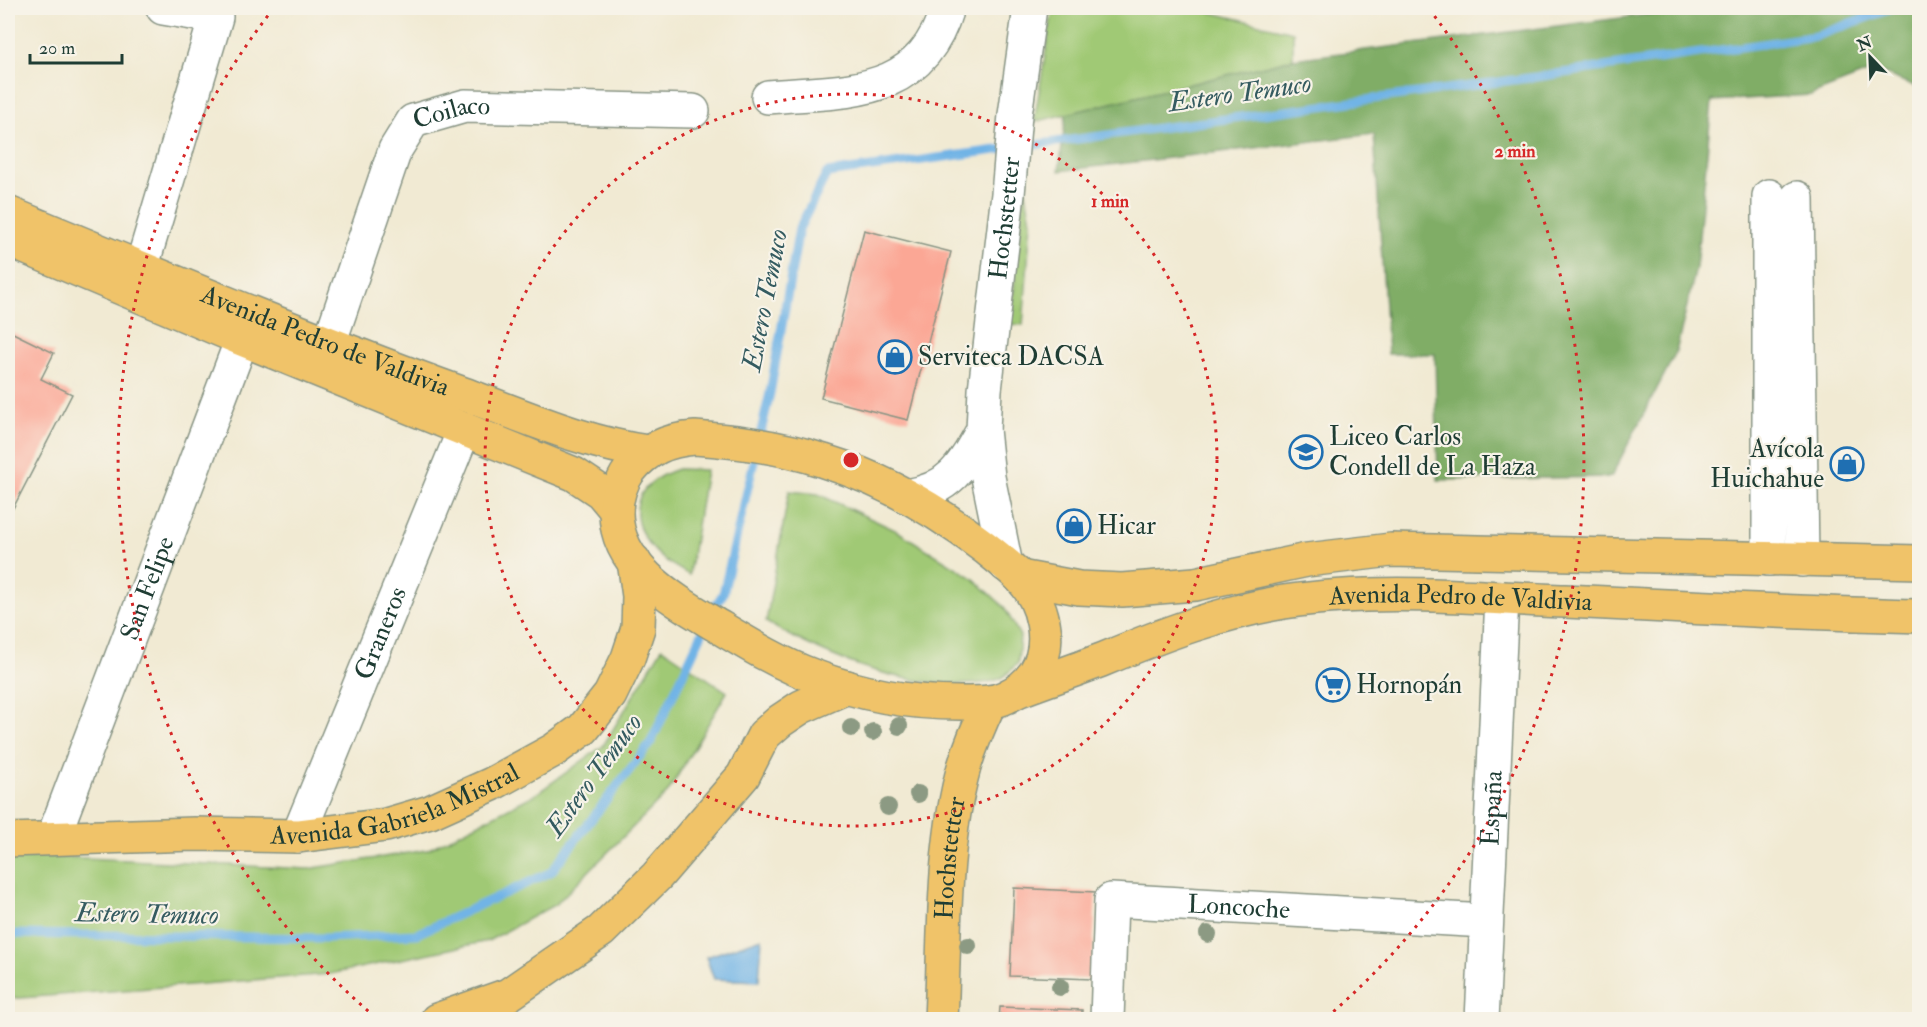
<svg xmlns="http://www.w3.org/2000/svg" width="1927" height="1027" viewBox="0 0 1927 1027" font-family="'IM FELL Double Pica',serif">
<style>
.green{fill:#a0c975;stroke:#608354;stroke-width:1.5}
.forest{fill:#80ad66;stroke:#50754d;stroke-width:1.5}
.water{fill:#71b4e6;stroke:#48788d;stroke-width:1.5}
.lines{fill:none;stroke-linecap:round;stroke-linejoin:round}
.stream{stroke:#71b4e6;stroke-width:9}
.building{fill:#fba795}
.minor-casing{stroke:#889484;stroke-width:36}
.major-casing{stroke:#889484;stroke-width:36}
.minor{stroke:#fff;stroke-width:33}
.major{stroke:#f0c369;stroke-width:33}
.tree{fill:#8c9a83}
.ring{fill:none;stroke:#d62828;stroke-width:3;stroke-dasharray:3 6}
.labels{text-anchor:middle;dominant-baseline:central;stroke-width:4.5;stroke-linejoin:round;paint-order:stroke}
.street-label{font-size:26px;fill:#1f3d34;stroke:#f7f3e8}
.poi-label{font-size:26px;fill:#1f3d34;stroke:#f7f3e8;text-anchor:start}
.water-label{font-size:27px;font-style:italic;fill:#345b60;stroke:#f7f3e8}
.centre{fill:#d62828;stroke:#f7f3e8;stroke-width:3}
.ring-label{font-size:18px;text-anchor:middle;font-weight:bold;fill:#d62828;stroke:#f7f3e8;stroke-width:4.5;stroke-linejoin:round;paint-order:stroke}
</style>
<rect width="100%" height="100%" fill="#f7f3e8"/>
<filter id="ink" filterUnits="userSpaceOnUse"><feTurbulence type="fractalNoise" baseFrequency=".0167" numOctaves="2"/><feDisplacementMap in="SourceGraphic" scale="12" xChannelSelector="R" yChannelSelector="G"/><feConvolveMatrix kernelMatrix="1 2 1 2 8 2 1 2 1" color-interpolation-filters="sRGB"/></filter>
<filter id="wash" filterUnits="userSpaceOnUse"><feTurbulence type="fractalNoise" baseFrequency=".008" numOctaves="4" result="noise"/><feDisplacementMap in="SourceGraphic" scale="24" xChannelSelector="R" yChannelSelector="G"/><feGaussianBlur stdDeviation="1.35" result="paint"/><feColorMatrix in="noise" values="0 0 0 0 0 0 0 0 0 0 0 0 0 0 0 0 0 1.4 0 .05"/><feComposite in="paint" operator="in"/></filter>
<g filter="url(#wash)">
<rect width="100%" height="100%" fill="#f1ead3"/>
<path class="green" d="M1053,8H1192L1293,32V59L1034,122Z
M1025,187L1031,222L1023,325L1010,324Z
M678,469L706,470L689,575C680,569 669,564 661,557C625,523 628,485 678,469Z
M789,491L818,494L897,531L973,578L1004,607L1020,636L1018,663C1013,668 1007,675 1001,678C991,683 976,684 965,684C894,685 826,657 766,622Z
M662,648L727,692L668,792L556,904L488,941L330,974L8,999V858L45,856L308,869L427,850L536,794L603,746Z"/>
<path class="forest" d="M1694,8H1919V88L1875,70L1811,95L1712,101L1696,268L1676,352L1611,477L1438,480L1435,354H1388L1374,134L1059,171L1066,114L1293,59L1685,10Z"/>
<path class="water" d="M762,938L759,981L714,979L706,957Z"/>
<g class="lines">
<path class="stream" d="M8,934L325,938L417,934L551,872L651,742L714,608L723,594L770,393L799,229L827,173L1543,76L1816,36L1893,8"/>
</g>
<g id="blocks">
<path class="building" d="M864,230L951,252L908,420L821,398Z
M9,331L54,353L41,379L72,394L8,518V334Z
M1014,888L1096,892L1092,979L1010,976Z
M1000,1007L1082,1010V1020H999Z"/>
</g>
</g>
<g filter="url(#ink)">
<use href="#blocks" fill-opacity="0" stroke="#889484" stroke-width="1.5"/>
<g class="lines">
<defs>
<g id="minor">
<path d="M768,97C846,90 920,99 947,8"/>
<path d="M1797,198L1802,560"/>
<path d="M141,269L216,17L163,8"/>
<path id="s1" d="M329,344L395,150L413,121L465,106L693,111"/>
<path d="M906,496C950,490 963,466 983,430"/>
<path d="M1769,559V196"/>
<path id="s2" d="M1006,565L988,477L983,430L985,390L1008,194L1015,115L1030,8"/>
<path id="s3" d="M298,836L464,430"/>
<path id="s4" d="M53,838L242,339"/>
<path id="s5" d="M1107,1020L1111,900L1486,921"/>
<path id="s6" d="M1482,1020L1502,598"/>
</g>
<g id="major">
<path id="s7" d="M8,213C157,275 306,337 458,392C520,414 583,443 648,452"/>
<path d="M8,240L242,339L574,474L601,492L616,510"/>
<path d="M695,438C738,441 783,447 824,461C883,479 938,511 987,549C998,558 1010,567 1020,577C1043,601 1054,644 1035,673C1028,683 1017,692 1006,697C994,703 981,703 968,703C915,704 862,695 813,676C781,664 751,646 721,628C678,602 616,570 616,512C616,498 621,482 629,471C647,449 667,440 695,438Z"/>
<path d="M1020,577L1079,588L1122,590L1195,584L1307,560L1391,550L1920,562"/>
<path id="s8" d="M1017,691C1046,680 1076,670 1104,659C1164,634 1219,613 1284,602C1377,588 1471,597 1565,601C1683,607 1801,613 1920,616"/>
<path id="s9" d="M8,840L194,834L298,836L386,825L430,812L492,784L554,750L583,729L610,695L628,658L638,628L639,596L634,561"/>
<path d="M437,1020L508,995L601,931L657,876L743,776L764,735L780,721L801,707L847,687"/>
<path id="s10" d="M941,1020C945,937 942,846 964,767C971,744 980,723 990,702"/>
</g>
</defs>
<use href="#minor" class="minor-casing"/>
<use href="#major" class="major-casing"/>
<use href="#minor" class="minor"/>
<use href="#major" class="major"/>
</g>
<g class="tree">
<circle cx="899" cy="726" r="9"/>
<circle cx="851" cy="728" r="9"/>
<circle cx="873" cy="732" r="9"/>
<circle cx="918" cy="794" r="9"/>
<circle cx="888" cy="807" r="9"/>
<circle cx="1208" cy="934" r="9"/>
<circle cx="968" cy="946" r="9"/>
<circle cx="1060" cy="987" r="9"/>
</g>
</g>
<g class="ring">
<circle cx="851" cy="460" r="366"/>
<path d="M375 1017A733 733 0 0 1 273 9M1429 9A733 733 0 0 1 1327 1017"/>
</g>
<defs>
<symbol id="shop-ring" viewBox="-11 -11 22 22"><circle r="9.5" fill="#f7f3e8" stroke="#1f6fb2" stroke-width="1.5"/><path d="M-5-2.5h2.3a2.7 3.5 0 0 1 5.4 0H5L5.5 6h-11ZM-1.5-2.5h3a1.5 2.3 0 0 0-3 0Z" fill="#1f6fb2"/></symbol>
<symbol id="school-ring" viewBox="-11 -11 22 22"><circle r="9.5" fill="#f7f3e8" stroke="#1f6fb2" stroke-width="1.5"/><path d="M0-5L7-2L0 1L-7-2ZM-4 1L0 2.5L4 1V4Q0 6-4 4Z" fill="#1f6fb2"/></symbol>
<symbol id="supermarket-ring" viewBox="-11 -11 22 22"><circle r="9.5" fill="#f7f3e8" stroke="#1f6fb2" stroke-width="1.5"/><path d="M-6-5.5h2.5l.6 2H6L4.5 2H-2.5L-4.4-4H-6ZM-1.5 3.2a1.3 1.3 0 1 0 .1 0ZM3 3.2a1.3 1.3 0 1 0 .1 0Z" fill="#1f6fb2"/></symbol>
</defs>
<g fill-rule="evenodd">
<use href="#shop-ring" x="876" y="338" width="38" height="38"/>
<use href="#school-ring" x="1287" y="433" width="38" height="38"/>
<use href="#shop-ring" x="1828" y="445" width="38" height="38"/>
<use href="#shop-ring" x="1055" y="507" width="38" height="38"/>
<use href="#supermarket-ring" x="1314" y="666" width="38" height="38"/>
</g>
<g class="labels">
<g class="street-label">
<text stroke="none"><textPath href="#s1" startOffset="279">Coilaco</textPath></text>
<text stroke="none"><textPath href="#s2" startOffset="350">Hochstetter</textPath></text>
<text stroke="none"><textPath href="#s7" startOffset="342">Avenida Pedro de Valdivia</textPath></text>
<text stroke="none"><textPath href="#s4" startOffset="267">San Felipe</textPath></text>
<text stroke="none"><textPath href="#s8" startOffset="459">Avenida Pedro de Valdivia</textPath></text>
<text stroke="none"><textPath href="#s3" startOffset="219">Graneros</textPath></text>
<text stroke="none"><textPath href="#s9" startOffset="392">Avenida Gabriela Mistral</textPath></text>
<text stroke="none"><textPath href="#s6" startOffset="212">España</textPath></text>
<text stroke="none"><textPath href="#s10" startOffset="162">Hochstetter</textPath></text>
<text stroke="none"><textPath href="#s5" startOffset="248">Loncoche</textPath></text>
</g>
<g class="poi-label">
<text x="918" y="357">Serviteca DACSA</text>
<text x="1329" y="437">Liceo Carlos<tspan x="1329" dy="30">Condell de La Haza</tspan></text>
<text x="1824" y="449" text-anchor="end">Avícola<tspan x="1824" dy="30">Huichahue</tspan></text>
<text x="1097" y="526">Hicar</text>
<text x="1356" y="685">Hornopán</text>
</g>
<g class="water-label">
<text transform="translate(1240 93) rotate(-8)">Estero Temuco</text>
<text transform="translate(765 300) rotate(-79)">Estero Temuco</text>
<text transform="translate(594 775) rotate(-54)">Estero Temuco</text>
<text transform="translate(147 914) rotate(1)">Estero Temuco</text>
</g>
</g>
<circle cx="851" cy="460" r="9" class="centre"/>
<g class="ring-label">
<text x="1515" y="157">2 min</text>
<text x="1110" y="207">1 min</text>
</g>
<rect width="1927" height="1027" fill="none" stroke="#f7f3e8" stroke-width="30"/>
<g transform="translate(1870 57) rotate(337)" stroke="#f7f3e8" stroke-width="4.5" paint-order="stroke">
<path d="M0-4.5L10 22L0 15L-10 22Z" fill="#1f3d34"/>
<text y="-9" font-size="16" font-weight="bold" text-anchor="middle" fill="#1f3d34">N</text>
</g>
<path d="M30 54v9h92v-9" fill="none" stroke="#1f3d34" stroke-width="3"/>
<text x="39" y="54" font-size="18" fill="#1f3d34" stroke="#f7f3e8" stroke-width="4.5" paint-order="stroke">20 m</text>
</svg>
